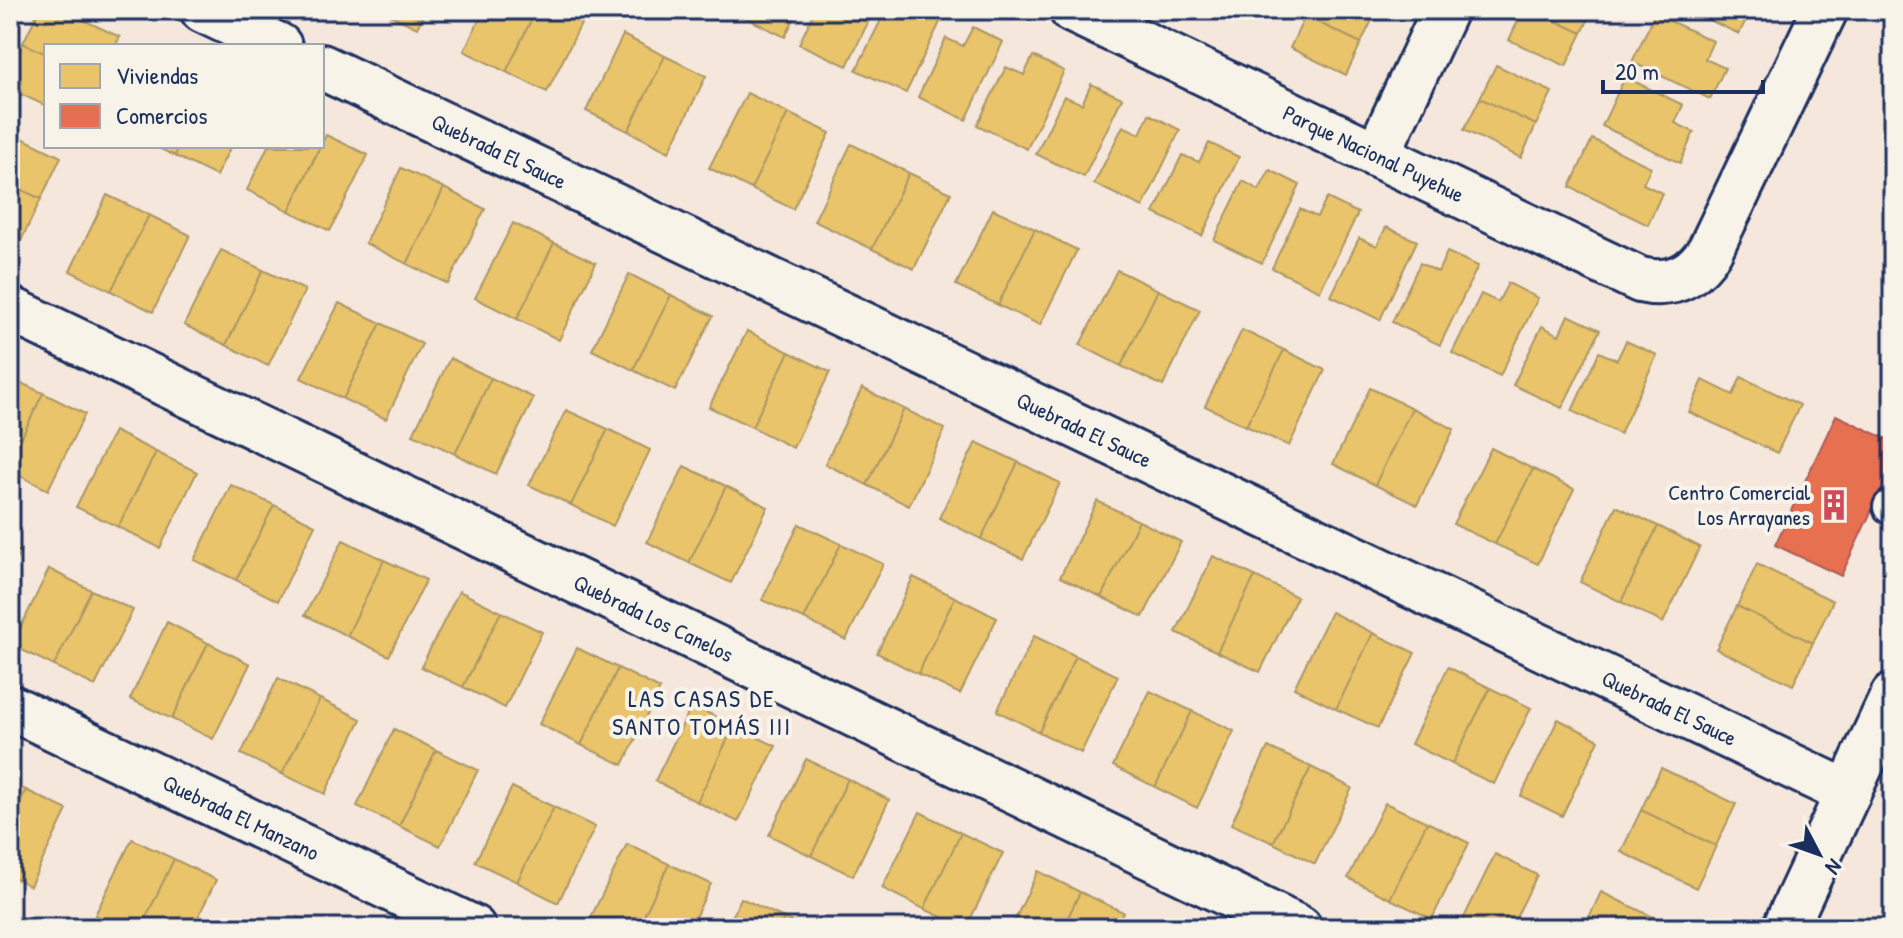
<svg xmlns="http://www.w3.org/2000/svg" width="1903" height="938" viewBox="0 0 1903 938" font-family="'Patrick Hand',sans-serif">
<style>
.homes{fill:#e9c46a;stroke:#ab9766;stroke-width:2}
.shops{fill:#e76f51;stroke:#aa5c55;stroke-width:2}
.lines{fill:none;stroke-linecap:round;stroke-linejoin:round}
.lane-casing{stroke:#1b2f5e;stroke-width:38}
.street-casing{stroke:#1b2f5e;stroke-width:50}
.lane{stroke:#f7f3e8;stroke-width:32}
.street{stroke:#f7f3e8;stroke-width:44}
.labels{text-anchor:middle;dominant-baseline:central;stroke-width:8;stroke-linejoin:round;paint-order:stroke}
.street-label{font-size:22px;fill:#1b2f5e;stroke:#f7f3e8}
.poi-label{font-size:22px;fill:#1b2f5e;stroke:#f7f3e8;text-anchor:end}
.neighbourhood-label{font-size:24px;letter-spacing:2px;fill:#1b2f5e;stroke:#f7f3e8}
</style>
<rect width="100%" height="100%" fill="#f6e7dd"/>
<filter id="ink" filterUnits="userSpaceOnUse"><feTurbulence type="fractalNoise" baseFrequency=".0125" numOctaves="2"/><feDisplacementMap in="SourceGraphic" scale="16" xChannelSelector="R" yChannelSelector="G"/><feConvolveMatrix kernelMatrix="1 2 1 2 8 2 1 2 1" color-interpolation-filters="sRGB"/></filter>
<g filter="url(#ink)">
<path class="homes" d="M39,10H62L120,37L115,46H46V54L23,43Z
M380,10H426L417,28Z
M484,10H536L506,72L464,51Z
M536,10H572L585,16L547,92L506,72Z
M738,10H798L785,37L736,13Z
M815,10H874L847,66L799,44Z
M908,10H931L943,16L906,93L856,70L885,12L903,20Z
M1215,10H1246L1240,22Z
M1308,10H1377L1361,43L1305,16Z
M1523,10H1532L1582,33L1566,66L1509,40Z
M1532,10H1593L1582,33Z
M1688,10H1751L1739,34Z
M1655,14L1713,41L1705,59L1725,68L1710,99L1632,62Z
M1305,16L1361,43L1346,75L1290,48Z
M973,27L1003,42L966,120L918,97L946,38L963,46Z
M623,35L665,56L628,131L586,111Z
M23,43L46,54V106L10,89V70Z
M665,56L706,76L669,152L628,131Z
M1033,56L1064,71L1027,149L977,125L1006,67L1024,75Z
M1496,65L1552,92L1536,125L1480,98Z
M1625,77L1683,105L1675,123L1694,132L1680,163L1602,126Z
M1091,84L1122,98L1084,177L1036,154L1064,96L1082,104Z
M747,93L788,113L751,189L709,168Z
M1480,98L1536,125L1521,158L1464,130Z
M788,113L830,133L793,209L751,189Z
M1149,114L1180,130L1143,207L1094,184L1123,126L1140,134Z
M10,132L61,157L41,199L10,184Z
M326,135L368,155L330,231L289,211Z
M1592,139L1651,167L1643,184L1662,193L1648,225L1570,187Z
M1209,143L1239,157L1202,236L1154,213L1182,155L1199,162Z
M851,144L909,173L872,249L814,221Z
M154,146H179L175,156Z
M179,146H231L216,176L175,156Z
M268,146H320L289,211L247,190Z
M401,168L444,188L407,264L365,243Z
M1270,170L1300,185L1262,263L1214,240L1243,181L1259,190Z
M909,173L951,193L914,269L872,249Z
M10,184L41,199L21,241L10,236Z
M444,188L485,209L448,284L407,264Z
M107,195L149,215L111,291L70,271Z
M1327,198L1358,213L1320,291L1272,268L1300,209L1317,217Z
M993,209L1035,229L998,305L956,285Z
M149,215L190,235L153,312L111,291Z
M513,223L554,243L517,319L475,298Z
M1386,227L1417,241L1380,320L1331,296L1359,238L1377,246Z
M1035,229L1077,250L1040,325L998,305Z
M554,243L596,263L559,340L517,319Z
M221,250L263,270L226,345L184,325Z
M1447,252L1478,266L1440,345L1392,322L1420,263L1438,272Z
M263,270L305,290L268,366L226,345Z
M1117,270L1158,290L1121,366L1080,345Z
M629,274L671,295L633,370L592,350Z
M1508,283L1538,298L1500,376L1452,353L1481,294L1498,302Z
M1158,290L1200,310L1163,386L1121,366Z
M671,295L713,316L675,391L633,370Z
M339,303L381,323L343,399L301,378Z
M1568,315L1600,330L1562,408L1513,385L1542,326L1559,335Z
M381,323L422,344L386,419L343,399Z
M1242,330L1284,350L1246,426L1205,406Z
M747,331L789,352L752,427L709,407Z
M1626,341L1657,355L1620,434L1572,411L1599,352L1617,360Z
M1284,350L1325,370L1289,446L1246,426Z
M789,352L830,372L793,448L752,427Z
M450,358L491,378L455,454L413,434Z
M1741,377L1800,405L1777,453L1689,412L1703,380L1733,395Z
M10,378L43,393L10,462Z
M491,378L534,398L496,474L455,454Z
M862,388L904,409L867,485L825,464Z
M1370,388L1412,408L1375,485L1333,464Z
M43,393L85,414L48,490L10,471V462Z
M1412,408L1454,429L1417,505L1375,485Z
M904,409L945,429L909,506L867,485Z
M566,410L608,429L571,505L529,485Z
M608,429L650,450L613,526L571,505Z
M114,431L156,452L118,527L76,507Z
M976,442L1018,462L981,539L939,518Z
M1491,448L1533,469L1495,544L1453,524Z
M156,452L197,472L160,548L118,527Z
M1018,462L1060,483L1023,559L981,539Z
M684,466L726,486L689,563L647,542Z
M1533,469L1574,489L1538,564L1495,544Z
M231,485L274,505L236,580L194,560Z
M726,486L768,507L731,583L689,563Z
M1097,501L1139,521L1101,597L1060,577Z
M274,505L315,525L278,601L236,580Z
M1616,506L1658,526L1621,602L1580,582Z
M1139,521L1181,542L1143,617L1101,597Z
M799,524L841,544L804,619L762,600Z
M1658,526L1700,547L1663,623L1621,602Z
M343,540L384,560L347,636L305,615Z
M841,544L883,564L846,640L804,619Z
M10,547L20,552L10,573Z
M1213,556L1255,576L1217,652L1176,632Z
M384,560L426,580L389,656L347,636Z
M1757,564L1833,601L1813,643L1737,606Z
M49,569L91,590L54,666L12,645Z
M1255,576L1297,597L1260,672L1217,652Z
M913,577L955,597L918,674L877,653Z
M91,590L133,610L95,686L54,666Z
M459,591L501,612L463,687L421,667Z
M955,597L997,618L960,694L918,674Z
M1737,606L1813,643L1793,685L1716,649Z
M501,612L542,632L505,708L463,687Z
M1331,612L1373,633L1336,709L1294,688Z
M167,622L208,643L172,719L130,699Z
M1373,633L1415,653L1378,728L1336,709Z
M1034,636L1076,656L1039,732L997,711Z
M208,643L250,664L213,739L172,719Z
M577,648L618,668L581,745L539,724Z
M1076,656L1118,676L1081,753L1039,732Z
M1448,667L1490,688L1452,764L1411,744Z
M618,668L660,689L623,765L581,745Z
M278,678L320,699L282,774L241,754Z
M1490,688L1531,708L1494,784L1452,764Z
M1150,691L1192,711L1155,787L1113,766Z
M320,699L361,719L325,794L282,774Z
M692,705L734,726L697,802L655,781Z
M1192,711L1234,731L1197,808L1155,787Z
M1558,719L1599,740L1562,816L1521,796Z
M734,726L776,746L738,822L697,802Z
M394,729L436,750L399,826L357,806Z
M1268,747L1311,767L1273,843L1231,824Z
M436,750L478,770L440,846L399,826Z
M806,759L848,779L811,856L769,835Z
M1311,767L1352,788L1315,864L1273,843Z
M1661,768L1736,804L1716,846L1641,810Z
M848,779L889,800L853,876L811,856Z
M10,783L26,790L10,821Z
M512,787L554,807L517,882L475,862Z
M26,790L67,810L30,886L10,876V821Z
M1385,803L1427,822L1390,899L1348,878Z
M554,807L595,827L558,903L517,882Z
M1641,810L1716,846L1696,888L1621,852Z
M920,812L961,833L924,909L882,888Z
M1427,822L1469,843L1432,919L1390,899Z
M961,833L1003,853L966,928L924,909Z
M132,839L174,859L141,928H122L95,915Z
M627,844L669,864L638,928H607L590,919Z
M1495,854L1537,875L1511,928H1459Z
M174,859L216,880L193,928H141Z
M669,864L711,884L690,928H638Z
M1038,871L1080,892L1063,928H1011Z
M1080,892L1123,912L1115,928H1063Z
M1601,892L1676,928H1584Z
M741,898L784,918L779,928H727Z
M298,917L321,928H292Z
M784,918L805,928H779Z"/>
<path class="shops" d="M1836,415L1893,442V465L1841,576L1775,545Z"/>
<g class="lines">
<defs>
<path id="lane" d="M1890,507L1893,509"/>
<g id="street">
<path d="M203,10L279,46"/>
<path id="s1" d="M1072,10L1640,280C1671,287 1693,277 1710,250L1825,10"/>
<path id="s2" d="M322,67L1848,793"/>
<path d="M1377,155L1445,10"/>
<path id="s3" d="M10,309L1299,928"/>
<path id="s4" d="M10,707L473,928"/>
<path d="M1785,928L1893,696"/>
</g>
</defs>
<use href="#lane" class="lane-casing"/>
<use href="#street" class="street-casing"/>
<use href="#lane" class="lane"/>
<use href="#street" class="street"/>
</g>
</g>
<defs>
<symbol id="building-bare" viewBox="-9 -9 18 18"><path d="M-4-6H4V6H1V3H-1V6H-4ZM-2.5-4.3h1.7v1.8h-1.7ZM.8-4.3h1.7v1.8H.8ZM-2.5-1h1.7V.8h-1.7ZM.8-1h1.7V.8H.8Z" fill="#d1495b" stroke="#f7f3e8" stroke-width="2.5" paint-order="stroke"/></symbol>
</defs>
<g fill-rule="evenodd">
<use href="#building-bare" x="1812" y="483" width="44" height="44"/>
</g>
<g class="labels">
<g class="street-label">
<text stroke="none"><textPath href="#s2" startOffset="196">Quebrada El Sauce</textPath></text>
<text stroke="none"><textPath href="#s1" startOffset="334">Parque Nacional Puyehue</textPath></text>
<text stroke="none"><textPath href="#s2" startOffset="844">Quebrada El Sauce</textPath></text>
<text stroke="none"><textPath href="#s3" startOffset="714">Quebrada Los Canelos</textPath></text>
<text stroke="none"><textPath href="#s2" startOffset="1492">Quebrada El Sauce</textPath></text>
<text stroke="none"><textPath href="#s4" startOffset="256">Quebrada El Manzano</textPath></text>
</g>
<g class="poi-label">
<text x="1810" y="492">Centro Comercial<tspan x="1810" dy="25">Los Arrayanes</tspan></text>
</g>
<g class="neighbourhood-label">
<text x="702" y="698">LAS CASAS DE<tspan x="702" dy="28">SANTO TOMÁS III</tspan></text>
</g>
</g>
<rect width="1903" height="938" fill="none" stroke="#f7f3e8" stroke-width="40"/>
<rect x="20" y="20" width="1863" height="898" fill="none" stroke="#1b2f5e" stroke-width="3" filter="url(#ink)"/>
<rect x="44" y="44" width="280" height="104" fill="#f7f3e8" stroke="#9fa5b1" stroke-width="2"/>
<rect x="60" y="64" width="40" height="24" fill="#e9c46a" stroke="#9fa5b1" stroke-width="2"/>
<text x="116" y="84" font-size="24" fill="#1b2f5e">Viviendas</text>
<rect x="60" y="104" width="40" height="24" fill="#e76f51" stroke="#9fa5b1" stroke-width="2"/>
<text x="116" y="124" font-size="24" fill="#1b2f5e">Comercios</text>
<g transform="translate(1819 854) rotate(131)" stroke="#f7f3e8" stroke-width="6" paint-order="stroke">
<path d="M0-6L14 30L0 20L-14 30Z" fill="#1b2f5e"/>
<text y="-12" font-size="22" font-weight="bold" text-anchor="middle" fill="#1b2f5e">N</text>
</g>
<path d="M1603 80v12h160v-12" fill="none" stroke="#1b2f5e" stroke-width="4"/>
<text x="1615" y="80" font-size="24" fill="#1b2f5e" stroke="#f7f3e8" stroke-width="6" paint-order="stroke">20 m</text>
</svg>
